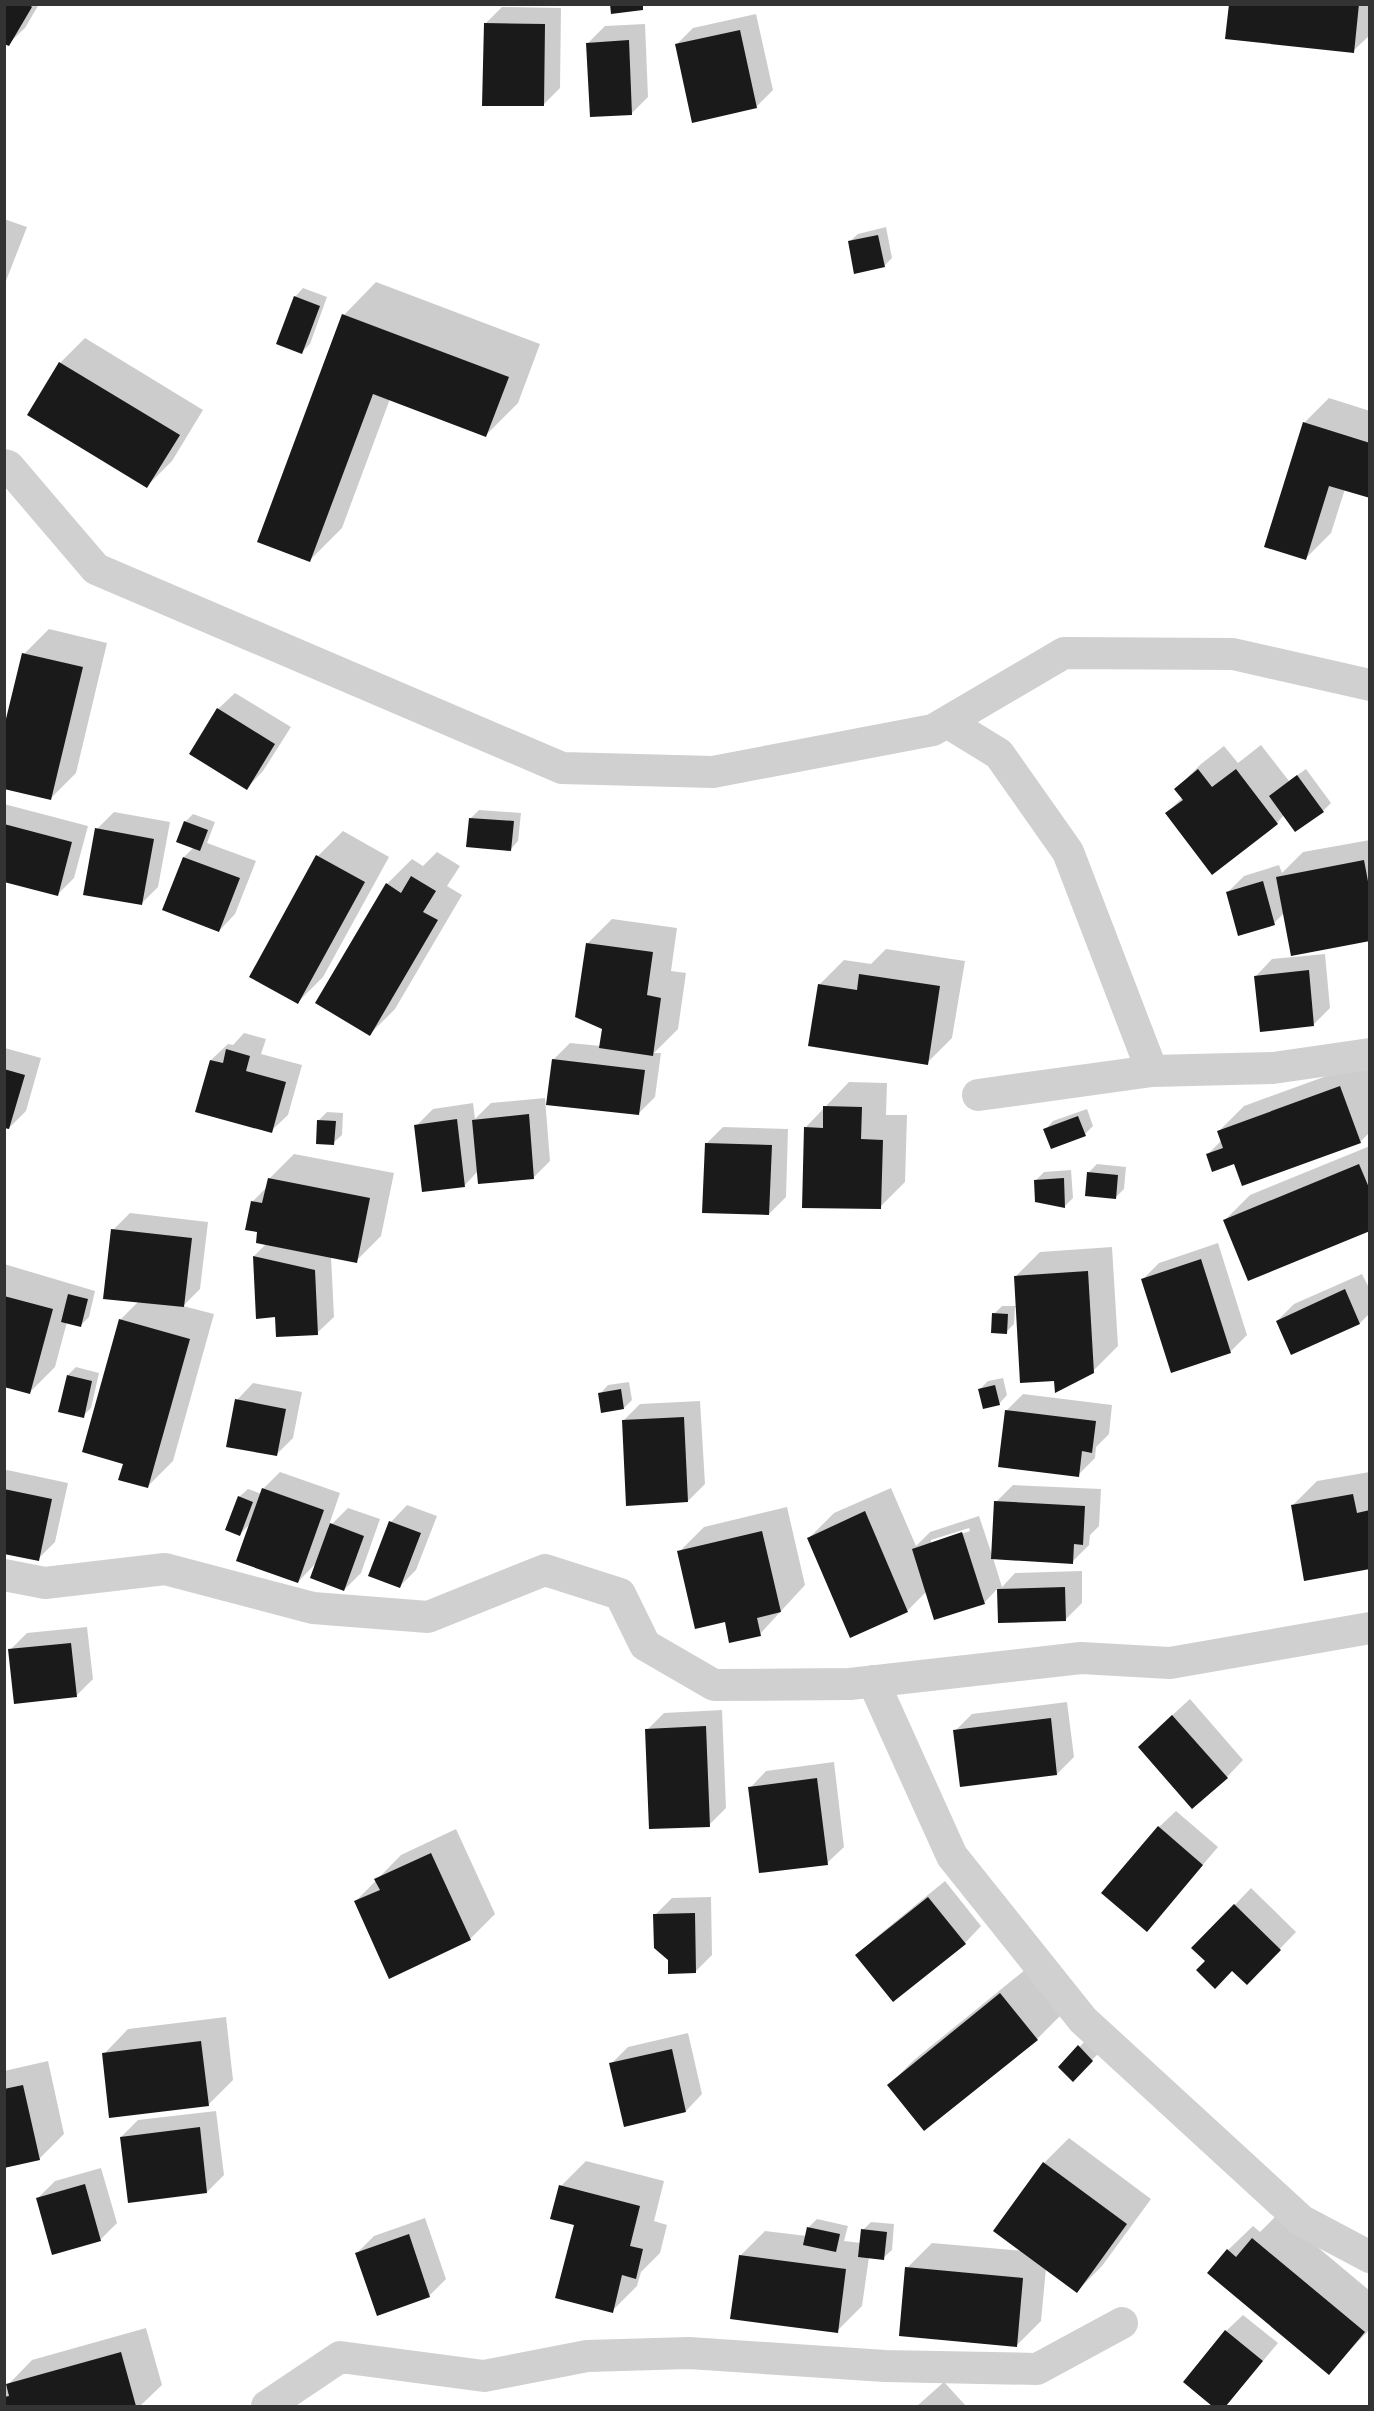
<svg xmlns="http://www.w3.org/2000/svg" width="1374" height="2411" viewBox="0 0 1374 2411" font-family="Helvetica,sans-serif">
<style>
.shadow{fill:#0003;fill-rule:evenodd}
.building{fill:#1a1a1a}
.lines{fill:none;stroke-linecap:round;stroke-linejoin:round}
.street{stroke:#d0d0d0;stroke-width:32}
</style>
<rect width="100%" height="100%" fill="#fff"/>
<path class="shadow" d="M4,4H39L25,28L8,44Z
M1230,4H1370V35L1353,51Z
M502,7L561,8L560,88L543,105L485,24Z
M756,14L773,90L756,107L676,45L693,28Z
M645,24L648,97L631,114L588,43L605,26Z
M4,219L27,227L4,286Z
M886,227L892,258L884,266L849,242L858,234Z
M376,282L540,344L518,403L486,435L390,399L342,528L309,561L344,315Z
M303,288L327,297L310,344L302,352L295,297Z
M85,338L203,410L172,461L147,486L30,414L60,363Z
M1329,398L1370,411V496L1345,489L1331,533L1306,558L1304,423Z
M49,629L107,643L76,773L51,798L24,654Z
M235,693L291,727L263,771L247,788L218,709Z
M1261,745L1289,781L1306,769L1331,803L1323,811L1284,815L1277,823L1167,813L1183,797L1176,789L1201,764L1224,746L1238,763Z
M4,804L88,826L74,878L57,895L4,881Z
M479,810L521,813L518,841L510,850L471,818Z
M114,812L170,822L158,887L141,904L97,829Z
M193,814L215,822L207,843L256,861L235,914L219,931L164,909L184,857L194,847L185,822Z
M343,831L389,857L323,977L298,1002L251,976L318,856Z
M1370,840V939L1284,913L1274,923L1227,893L1244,876L1279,865L1282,873L1303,852Z
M437,852L460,866L447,886L462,895L395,1009L370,1034L387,884L412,859L423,866Z
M612,919L677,928L671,971L686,973L678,1029L654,1053H661L655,1097L638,1114L553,1060L570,1043L601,1046L603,1028L587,944Z
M886,949L965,961L952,1038L927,1063L819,985L844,960L871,964Z
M1325,954L1330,1008L1313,1025L1256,976L1272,959Z
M244,1033L266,1039L261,1054L302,1065L288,1115L271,1131L211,1060L228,1044L233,1045Z
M5,1048L41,1058L26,1111L9,1128L4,1126Z
M1365,1062L1370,1075V1132L1360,1142L1235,1162L1208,1154L1222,1140L1219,1131L1244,1106Z
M849,1082L887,1083L886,1115H907L905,1182L880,1207L805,1128Z
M545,1098L550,1161L533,1178L478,1171L465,1185L416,1126L433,1109L473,1103L475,1119L491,1103Z
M1087,1109L1093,1126L1085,1134L1045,1130L1053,1121Z
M327,1112L343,1113L342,1135L333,1143L319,1120Z
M723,1127L788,1129L786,1197L769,1214L706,1144Z
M1370,1146V1229L1225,1220L1250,1195Z
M294,1154L394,1173L381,1236L356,1261L331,1256L334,1317L317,1333L277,1316L258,1317L254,1256L267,1243L259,1231L252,1202L267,1187L269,1179Z
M1097,1164L1126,1167L1124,1189L1116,1197L1088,1173Z
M1071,1170L1073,1198L1065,1206L1035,1181L1044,1172Z
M130,1213L208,1222L200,1289L183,1306L214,1314L173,1461L148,1486L125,1463L120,1320L139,1301L113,1230Z
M1218,1243L1247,1335L1230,1352L1143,1279L1159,1263Z
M1112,1247L1118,1346L1093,1371L1055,1380L1017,1307H1015L1014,1324L1006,1332L994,1314L1002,1306H1017L1015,1277L1040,1252Z
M4,1264L95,1291L89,1317L81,1325L67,1322L55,1367L30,1392L4,1385Z
M1362,1274L1370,1290V1313L1360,1323L1292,1353L1277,1321L1294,1304Z
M76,1367L99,1373L91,1408L83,1416L68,1375Z
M1003,1378L1007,1395L999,1404L980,1389L988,1381Z
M629,1382L632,1400L624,1408L600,1394L608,1385Z
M253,1383L302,1392L293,1438L276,1455L237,1400Z
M1023,1394L1112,1405L1109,1434L1096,1447L1095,1458L1078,1475L1006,1411Z
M700,1401L705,1484L688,1501L623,1421L640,1404Z
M7,1470L68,1483L55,1542L38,1559L4,1552V1472Z
M280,1472L340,1493L328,1528L348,1508L380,1519L361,1573L344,1590L317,1562L298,1582L251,1523L240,1534L239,1497L248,1489L262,1494L264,1488Z
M1370,1472V1568L1292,1506L1317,1481Z
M1013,1485L1101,1489L1099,1526L1090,1535L1089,1545L1072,1562L993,1558L1002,1587L1015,1573L1082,1571V1603L1066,1619L999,1622L998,1588L985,1602L935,1618L927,1591L908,1610L851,1636L809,1538L834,1513L891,1488L916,1546L930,1532L979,1516L993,1558L996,1502ZM969,1528L970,1531L931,1544V1540Z
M407,1505L437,1516L416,1570L399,1587L391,1522Z
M787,1507L805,1585L760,1634L726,1620L679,1552L704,1527Z
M87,1627L93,1679L76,1696L10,1650L27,1633Z
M1190,1699L1243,1760L1227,1777L1156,1730Z
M1067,1702L1074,1757L1057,1774L955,1731L972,1714Z
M722,1710L726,1808L709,1825L647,1730L664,1713Z
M834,1762L844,1847L827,1863L750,1788L766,1771Z
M1176,1811L1218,1847L1147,1930L1159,1827Z
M456,1829L495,1914L470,1939L355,1902L401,1855Z
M945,1881L981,1926L965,1943L857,1956L874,1939Z
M1251,1888L1296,1932L1247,1983L1233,1969L1207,1961L1194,1948Z
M711,1897L712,1955L695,1972L669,1959L655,1915L672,1898Z
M1026,1969L1062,2014L1037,2039L889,2085L914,2060Z
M226,2017L233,2080L208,2105L104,2054L128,2029Z
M688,2033L702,2094L686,2111L611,2064L628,2047Z
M1087,2039L1100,2052L1073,2079L1060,2067Z
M48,2061L64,2134L39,2159L4,2167V2071Z
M216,2111L224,2175L207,2192L121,2137L138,2120Z
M1069,2138L1151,2199L1102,2266L1077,2291L1046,2268L1041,2321L1016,2346L907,2268L932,2243L1024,2251L1044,2163Z
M586,2161L664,2181L654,2221L667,2225L660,2253L641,2272L637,2286L612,2311L561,2186Z
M101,2168L117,2223L100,2240L38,2198L55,2181Z
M1278,2214L1370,2291V2329L1328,2373L1228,2250L1253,2226L1260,2232Z
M425,2218L446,2279L429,2296L357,2253L374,2236Z
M817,2219L848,2226L844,2241L861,2243L863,2230L871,2222L894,2224L892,2250L883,2258L869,2257L862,2306L837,2331L740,2256L765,2231L807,2236L809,2227Z
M1243,2315L1278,2343L1225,2406H1215L1185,2382L1226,2331Z
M146,2328L162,2385L140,2406H4V2389L32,2360Z
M944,2382L966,2406H917Z"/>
<path class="building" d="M4,4H29L32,7L9,46L4,44Z
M610,4H643V10L611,14Z
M1229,4H1359L1354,53L1225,39Z
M484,23L545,24L544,106H482Z
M740,30L757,108L692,123L675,44Z
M629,40L632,115L590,117L586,43Z
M878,235L885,267L854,274L848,241Z
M294,296L320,306L302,354L276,344Z
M342,314L509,377L486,437L373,394L310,562L257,542Z
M59,362L180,435L147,488L27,415Z
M1303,422L1370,443V498L1329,486L1306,560L1264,547Z
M22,653L83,667L51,800L4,789V727Z
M217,708L275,744L247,790L189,754Z
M1198,769L1212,787L1236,769L1278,824L1212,875L1165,813L1183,800L1174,789Z
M1297,775L1324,812L1295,832L1269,796Z
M469,818L514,821L511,851L466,847Z
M184,821L208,830L200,851L176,842Z
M4,824L72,842L58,896L4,882Z
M95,828L154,839L142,905L83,895Z
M316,855L365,882L298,1004L249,977Z
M183,857L240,878L219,932L162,910Z
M1364,860L1370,892V941L1291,956L1276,877Z
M411,876L436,891L423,912L438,920L370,1036L315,1003L386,883L401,893Z
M1263,881L1275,925L1238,936L1226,892Z
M586,943L653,952L647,995L661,998L653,1056L599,1048L602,1029L575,1017Z
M1309,970L1314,1026L1260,1032L1254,976Z
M859,974L940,986L928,1065L808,1046L818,984L857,990Z
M226,1049L250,1056L246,1071L286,1082L272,1133L195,1112L210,1060L223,1063Z
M552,1059L645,1070L639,1115L546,1105Z
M4,1069L25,1075L9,1129L4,1128Z
M1340,1086L1361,1143L1242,1186L1234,1164L1212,1172L1206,1154L1223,1148L1217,1131Z
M823,1106L862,1107L861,1139L883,1140L881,1209L802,1208L804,1127L823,1128Z
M529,1114L534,1179L478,1184L472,1120Z
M1078,1116L1086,1136L1051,1149L1043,1129Z
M457,1119L465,1187L422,1192L414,1125Z
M317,1120L336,1121L334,1145L316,1144Z
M705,1143L772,1145L769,1215L702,1213Z
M1359,1164L1370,1190V1231L1248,1281L1223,1220Z
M1087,1172L1118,1175L1116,1199L1085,1196Z
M268,1178L370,1198L357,1263L256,1243L257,1232L245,1230L251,1201L262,1203Z
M1064,1178L1065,1208L1035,1202L1034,1180Z
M111,1229L192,1238L184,1307L103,1299Z
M253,1256L315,1270L318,1335L276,1337L275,1317L256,1319Z
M1201,1259L1231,1353L1171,1373L1141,1279Z
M1088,1271L1094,1373L1055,1393L1054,1381L1020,1383L1014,1276Z
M1345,1289L1360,1324L1291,1355L1276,1321Z
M68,1294L88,1299L81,1327L61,1322Z
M4,1296L53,1309L30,1394L4,1387Z
M992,1313L1008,1314L1007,1334L991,1333Z
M119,1319L190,1339L148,1488L118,1480L123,1464L82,1452Z
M67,1375L92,1381L84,1418L58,1412Z
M995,1385L1000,1405L983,1409L978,1389Z
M621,1389L624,1409L601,1413L598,1393Z
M235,1399L286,1409L277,1456L226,1447Z
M1005,1410L1096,1421L1092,1453L1082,1451L1079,1477L998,1467Z
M684,1417L688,1502L626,1506L622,1420Z
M262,1488L324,1510L298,1583L236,1561Z
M4,1489L52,1499L39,1561L4,1554Z
M1353,1494L1357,1513L1370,1510V1569L1304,1581L1291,1505Z
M238,1496L253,1502L240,1536L225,1530Z
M994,1501L1085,1506L1083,1545L1074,1544L1073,1564L991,1559Z
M865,1511L908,1612L850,1638L807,1538Z
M389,1521L421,1533L400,1588L368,1576Z
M330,1523L364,1536L344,1591L310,1578Z
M762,1531L781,1612L757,1618L761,1636L729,1643L725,1622L695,1629L677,1551Z
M962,1532L985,1604L934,1620L912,1549Z
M1065,1587L1066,1621L998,1623L997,1589Z
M71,1643L77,1697L14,1704L8,1649Z
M1172,1715L1228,1778L1192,1809L1138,1747Z
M1051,1718L1057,1775L960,1787L953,1730Z
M706,1726L710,1827L649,1829L645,1729Z
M817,1778L828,1865L759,1873L748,1787Z
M1158,1826L1203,1865L1147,1932L1101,1893Z
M431,1853L471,1940L389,1979L354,1901L380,1890L374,1879Z
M928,1897L966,1944L893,2002L855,1955Z
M1234,1904L1281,1950L1247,1985L1232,1971L1215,1989L1196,1970L1205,1961L1191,1948Z
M695,1913L696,1973L668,1974V1960L654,1948L653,1914Z
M1000,1993L1038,2040L924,2131L887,2085Z
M201,2041L209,2106L109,2118L102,2053Z
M1078,2045L1093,2061L1073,2082L1058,2067Z
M672,2049L686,2112L624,2127L609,2063Z
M23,2085L40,2160L4,2168V2089Z
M200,2127L207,2193L128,2203L120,2137Z
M1043,2162L1127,2224L1077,2293L993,2231Z
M85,2184L101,2241L52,2255L36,2198Z
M559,2185L640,2206L630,2246L643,2249L636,2279L622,2275L613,2313L555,2298L574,2225L550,2219Z
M807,2227L840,2234L836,2252L803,2245Z
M861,2229L887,2232L884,2260L858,2257Z
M409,2234L430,2297L377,2316L355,2253Z
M1252,2238L1365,2332L1329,2375L1207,2273L1227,2249L1236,2257Z
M739,2255L846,2269L838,2333L730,2319Z
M905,2267L1023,2278L1017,2347L899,2336Z
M1225,2330L1263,2361L1226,2406H1212L1183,2382Z
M121,2352L136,2406H4V2397L9,2396L6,2384Z"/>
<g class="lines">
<path class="street" d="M4,465L8,466L96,569L562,768L713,772L933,730L1064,653L1233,654L1370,685
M947,722L999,754L1068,852L1152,1071
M978,1095L1152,1071L1273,1068L1370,1054
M4,1575L45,1583L165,1569L313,1608L428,1617L545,1570L620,1594L645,1645L714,1685L850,1684L1081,1658L1170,1663L1370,1628
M873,1681L952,1856L1083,2020L1302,2221L1370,2257
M267,2406L340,2357L484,2376L587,2356L689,2353L885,2366L1037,2369L1122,2323"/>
</g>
<rect width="1374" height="2411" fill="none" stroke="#333333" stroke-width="12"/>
</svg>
